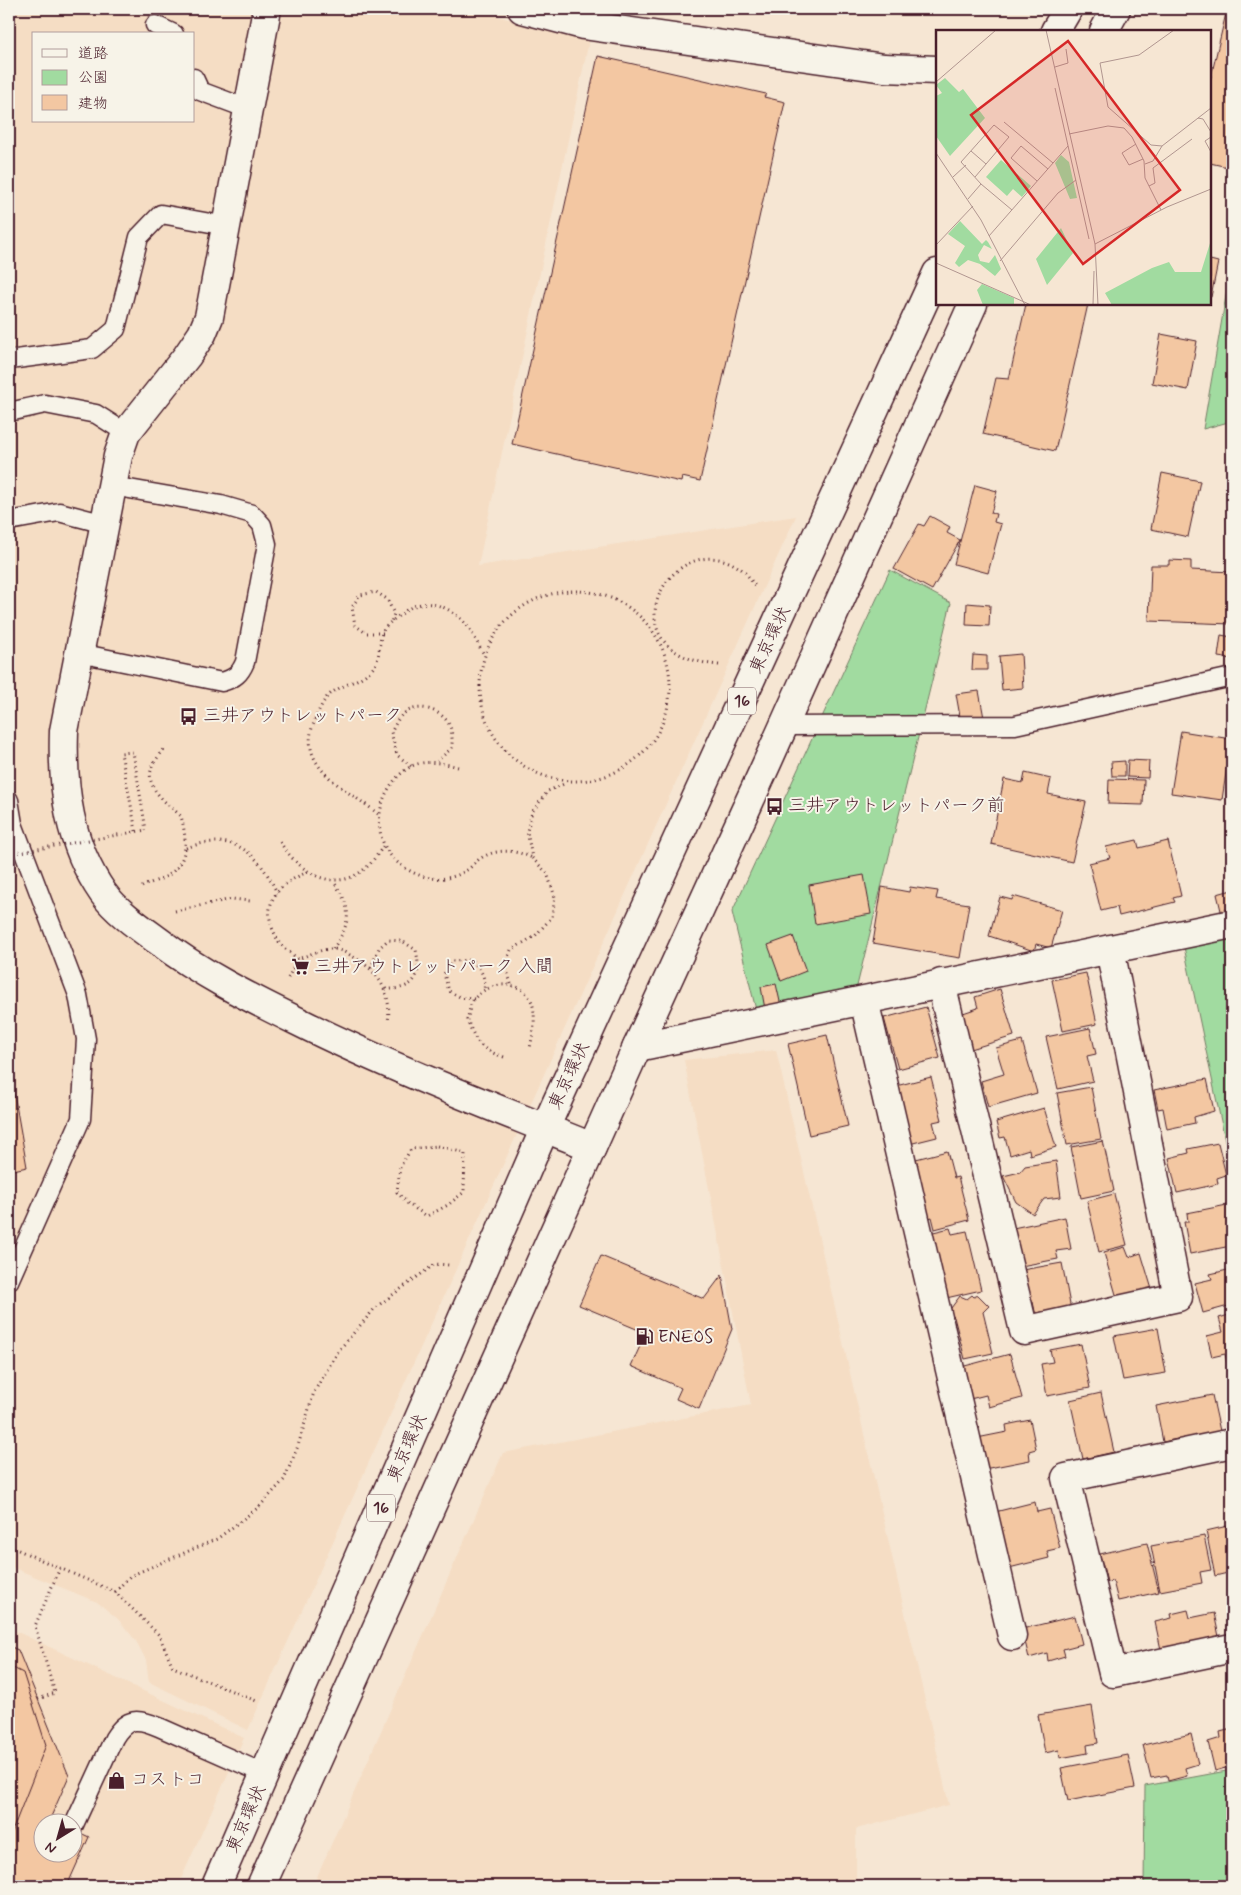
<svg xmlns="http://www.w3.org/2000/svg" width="1241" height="1895" viewBox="0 0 1241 1895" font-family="Mynerve,'Klee One',sans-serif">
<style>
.built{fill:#f5ddc4;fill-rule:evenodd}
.green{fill:#a1dba0;stroke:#767d66}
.building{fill:#f3c7a2;stroke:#4a1f2b}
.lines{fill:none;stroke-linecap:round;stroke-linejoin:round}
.service-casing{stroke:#4a1f2b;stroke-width:21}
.minor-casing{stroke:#4a1f2b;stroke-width:31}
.trunk-casing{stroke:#4a1f2b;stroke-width:31}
.path{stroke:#4a1f2b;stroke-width:3;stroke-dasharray:1 4;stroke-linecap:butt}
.service{stroke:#f7f3e8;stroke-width:18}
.minor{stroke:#f7f3e8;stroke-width:28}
.trunk{stroke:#f7f3e8;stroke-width:28}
.path-bridge{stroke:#4a1f2b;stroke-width:3;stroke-dasharray:1 4;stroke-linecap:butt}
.labels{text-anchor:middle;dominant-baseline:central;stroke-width:4;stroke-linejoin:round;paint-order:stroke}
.shield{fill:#f7f3e8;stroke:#7e5f64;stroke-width:1}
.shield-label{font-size:16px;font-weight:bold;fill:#4a1f2b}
.street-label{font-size:18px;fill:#4a1f2b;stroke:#f7f3e8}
.poi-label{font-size:18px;fill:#4a1f2b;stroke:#f7f3e8;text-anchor:start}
.inset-road{fill:none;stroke:#b19690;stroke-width:1}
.view{fill:#d62828;fill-opacity:0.15;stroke:#d62828;stroke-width:2.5}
.inset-edge{fill:none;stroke:#4a1f2b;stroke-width:2.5}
</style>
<rect width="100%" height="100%" fill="#f6e6d3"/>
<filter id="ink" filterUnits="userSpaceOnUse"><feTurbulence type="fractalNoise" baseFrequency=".02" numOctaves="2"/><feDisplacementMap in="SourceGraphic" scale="10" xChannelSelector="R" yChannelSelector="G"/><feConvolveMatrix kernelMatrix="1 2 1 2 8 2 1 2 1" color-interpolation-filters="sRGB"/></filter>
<g filter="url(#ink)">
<path class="built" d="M9,9H471L589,41L478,566L796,516L248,1730L149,1682L146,1660L136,1641L118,1619L97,1602L9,1566ZM34,34H194V121H34Z
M776,1050L949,1805L856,1829V1886H313L503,1453L751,1405L684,1060Z
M9,1628L244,1738L178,1886H9ZM42,1822H72V1852H42Z"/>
<path class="green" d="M1232,261V421L1203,429Z
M890,570L951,603L856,990L757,1014L732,912Z
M1232,937V1173L1184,947Z
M1232,1770V1886H1144L1145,1786Z"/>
<path class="building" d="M1227,9H1232V168L1210,163V81Z
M598,56L766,94L764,97L785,102L700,481L682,477L681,482L512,444Z
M1210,260L1218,262L1211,297H1210Z
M1026,304H1088L1055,451L983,434L996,378L1009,379Z
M1161,334L1197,341L1188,390L1152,383Z
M1162,473L1200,481L1188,537L1151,529Z
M975,485L997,491L991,513L996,514L994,522L1001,524L988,573L954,564Z
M930,516L950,527L947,533L960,540L932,590L894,569L919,524L924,526Z
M1169,560L1191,561V570L1232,572V624L1149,621L1151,565H1169Z
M967,603L990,605L989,626L966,625Z
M1221,635L1232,637V659L1218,657Z
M1021,654L1023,688L1002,690L999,656Z
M973,655L987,656V670H972Z
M979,691L984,718L961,722L956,694Z
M1181,731L1231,739L1222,800L1171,793Z
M1128,760L1149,761L1148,778L1127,777Z
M1125,761V776H1112L1111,762Z
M1025,773L1051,779L1048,794L1086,802L1072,862L991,844L1004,779L1023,783Z
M1109,779L1144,780L1143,805L1108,804Z
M1137,840L1139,848L1168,841L1181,896L1173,898L1175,902L1119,916L1117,907L1101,911L1089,863L1110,858L1106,847Z
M864,875L871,914L815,924L809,885Z
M882,887L909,892L910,887L938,891L936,899L969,904L960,958L873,943Z
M1232,890V917L1223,919L1217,894Z
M1013,896L1062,910L1051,948L1036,944L1034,951L989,936L1000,897L1012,900Z
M793,936L806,971L781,981L768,945Z
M1086,973L1097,1024L1063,1031L1052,980Z
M776,984L781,1006L765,1009L761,987Z
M1000,989L1014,1036L971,1049L960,1014L978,1008L975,997Z
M926,1007L940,1058L898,1069L884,1018Z
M1090,1028L1096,1054L1087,1056L1093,1081L1058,1089L1046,1037Z
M827,1035L848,1126L809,1135L788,1044Z
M1022,1041L1037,1093L988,1107L981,1081L1004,1074L996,1048Z
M9,1065L27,1167L9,1171Z
M931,1077L942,1120L933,1122L937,1137L909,1144L896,1086Z
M1207,1079L1214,1111L1194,1117L1195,1123L1167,1129L1163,1108L1158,1109L1154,1090Z
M1091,1087L1101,1139L1067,1145L1057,1093Z
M1044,1108L1056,1147L1030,1155L1029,1149L1010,1155L1005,1137L1000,1138L996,1122Z
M1103,1141L1114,1191L1081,1198L1071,1147Z
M1218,1143L1226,1175L1217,1178L1218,1184L1177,1193L1169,1158L1189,1153L1188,1149Z
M947,1151L954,1178L958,1177L969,1220L935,1229L932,1217L926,1219L913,1167L918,1165L916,1159Z
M1056,1161L1061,1197L1044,1199L1033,1214L1016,1202L1003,1176L1020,1172L1025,1166Z
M1114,1194L1127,1245L1099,1252L1087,1201Z
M1232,1204L1231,1246L1190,1254L1184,1222H1188L1187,1213Z
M1065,1217L1071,1249L1056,1251L1058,1259L1021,1266L1013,1228Z
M950,1228L952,1234L967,1231L981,1290L942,1299L925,1234Z
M1125,1247L1129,1257L1141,1253L1154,1296L1119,1305L1104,1253Z
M601,1256L704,1299L722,1275L732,1329L699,1409L676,1399L681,1388L631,1366L646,1333L579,1305Z
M1062,1263L1072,1315L1037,1321L1033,1302L1028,1303L1022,1270Z
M1232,1269V1305L1203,1313L1195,1283L1212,1279L1210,1274Z
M972,1295L974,1297L978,1295L989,1306L983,1312L993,1353L965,1359L954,1317L948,1312L960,1296L967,1299Z
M1232,1314V1362L1227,1363L1225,1354L1212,1357L1207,1336L1223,1332L1219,1318Z
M1158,1328L1166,1373L1123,1380L1114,1336Z
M1081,1344L1090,1388L1047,1396L1041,1364L1053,1362L1050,1350Z
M1010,1354L1022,1398L989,1407L986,1395L970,1399L961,1367Z
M1101,1393L1114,1452L1083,1459L1070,1400Z
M1212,1395L1220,1431L1204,1435V1438L1178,1443L1177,1439L1163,1442L1156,1406Z
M1030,1420L1036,1449L1029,1451L1030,1460L984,1469L977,1438L1007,1432L1006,1425Z
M1035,1502L1037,1512L1050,1509L1060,1548L1047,1551L1049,1558L1009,1568L995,1512Z
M1232,1525V1572L1215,1576L1206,1531Z
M1204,1536L1211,1570L1200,1572L1202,1583L1160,1591L1151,1546Z
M1147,1543L1159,1592L1118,1601L1113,1581L1107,1582L1100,1554Z
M1188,1610L1190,1618L1214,1613L1221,1646L1163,1659L1155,1622L1172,1618L1171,1614Z
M1075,1616L1082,1644L1063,1649L1065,1656L1048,1661L1047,1653L1029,1658L1022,1629Z
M9,1646L18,1650L69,1776L50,1819L57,1822H42V1852H72V1829L89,1837L67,1886H9Z
M9,1666L23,1673L46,1745L9,1839Z
M1092,1706L1098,1743L1087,1745L1088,1753L1060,1758L1059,1750L1045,1753L1038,1715Z
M1232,1729V1766L1215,1771L1208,1742L1221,1738L1220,1732Z
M1191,1734L1198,1764L1185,1768L1187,1776L1168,1781L1167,1775L1151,1778L1143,1745Z
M1128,1755L1135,1788L1068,1801L1061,1768Z"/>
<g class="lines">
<defs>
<path id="service" d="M155,25L174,34
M194,78L200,91L248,109
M9,360L92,349L116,329L139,237L161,214L227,226
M9,412L45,404L96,414L126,433
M9,521L59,512L105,524
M79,653L222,682C235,678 240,674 245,662L267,544L262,525L252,514L221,505L112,486
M784,726L1015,725L1232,677
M9,800L13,824L78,995L86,1039L81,1119L9,1281
M72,1829L114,1738C127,1717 138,1718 159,1727L265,1774"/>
<path id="minor" d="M267,9L209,317L202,334L187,356L126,433L118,456L64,731C62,789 69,844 103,893C116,911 139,927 157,940C200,973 248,997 297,1021C393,1069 493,1107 592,1147
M522,9L583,25L884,68L937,70
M941,983L1024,1331L1178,1297L1110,949
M864,1000L1012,1636
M637,1047L1232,924
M1232,1443L1066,1478L1113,1673L1232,1648"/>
<path id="trunk" d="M1055,31L1068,9
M1104,31L1116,9
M216,1886L545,1128L937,273
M261,1886L637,1047L767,763L973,304"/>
</defs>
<use href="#service" class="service-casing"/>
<use href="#minor" class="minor-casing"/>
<use href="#trunk" class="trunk-casing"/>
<path class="path" d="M480 686a95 95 0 1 1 190 0a95 95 0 1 1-190 0Z
M383,633H366L355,625L352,607L360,595L376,592L387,599L394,614L391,622
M719,665C597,653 675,520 741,569C747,573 751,581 756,587
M411,766L397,755L391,732C394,728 396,722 399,718C412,703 435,706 447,721C453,729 452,739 452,748L437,761
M458,767C443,763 424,759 410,767C378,786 367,836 397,862C417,879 444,885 467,870C472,867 476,861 481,858C497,848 517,850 532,858
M378,814C351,791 300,771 312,728C316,717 320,706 327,697C340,684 359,683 372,669C381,660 378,645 382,633C386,624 396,618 404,612C423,596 448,605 464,622C472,630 477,644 484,654
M136,831L121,753L133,752L146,830
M280,842C300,874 338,897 370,864C375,858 380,851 384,845
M186,848C233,831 258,851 277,893
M142,887C150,882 162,880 170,874C190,859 186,836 181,816C168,804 142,787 153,765C155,760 161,754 164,749
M175,911L232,899L250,901
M333,949C351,922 353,910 334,882
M298,959C292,954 285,949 280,944C277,940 275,934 273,930C261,900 282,882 308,872
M371,968L379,948L388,940L402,941L416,950C422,977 415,990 385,989
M288,978L298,959C309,955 321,949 332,949C341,949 350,955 357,959C380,973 392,995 388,1022
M511,984L505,964L511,950L535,936L552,917L555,897L547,873L532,858L527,831L532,812L548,791L566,783
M474,999L460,997L449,991L444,974L452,961L471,960C481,969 486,976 484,991
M504,1057C479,1049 477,1043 467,1020C469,1014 470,1004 474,999C489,980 526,978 533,1006C536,1020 533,1034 530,1048
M437,1146L465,1153L464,1192L448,1205L427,1216L408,1204L397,1192L400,1167L411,1149Z
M9,1546L115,1592L159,1635L173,1667L259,1702
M115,1592L130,1576L217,1539L259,1507L284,1480L298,1446L314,1392L339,1350L376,1307L435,1264L449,1265
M38,1699L55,1693L35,1626L60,1568"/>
<use href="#service" class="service"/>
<use href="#minor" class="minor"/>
<use href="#trunk" class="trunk"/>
<path class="path-bridge" d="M9,854L146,830"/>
</g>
</g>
<defs>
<symbol id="bus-bare" viewBox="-9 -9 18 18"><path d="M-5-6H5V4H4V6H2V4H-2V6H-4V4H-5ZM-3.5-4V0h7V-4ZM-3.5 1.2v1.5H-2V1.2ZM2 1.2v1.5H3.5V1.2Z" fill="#4a1f2b" stroke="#f7f3e8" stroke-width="2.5" paint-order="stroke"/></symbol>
<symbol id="supermarket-bare" viewBox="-9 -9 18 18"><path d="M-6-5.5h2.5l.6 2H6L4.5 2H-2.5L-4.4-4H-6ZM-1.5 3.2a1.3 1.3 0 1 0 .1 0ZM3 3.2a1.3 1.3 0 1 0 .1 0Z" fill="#4a1f2b" stroke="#f7f3e8" stroke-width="2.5" paint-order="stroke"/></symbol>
<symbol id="fuel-bare" viewBox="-9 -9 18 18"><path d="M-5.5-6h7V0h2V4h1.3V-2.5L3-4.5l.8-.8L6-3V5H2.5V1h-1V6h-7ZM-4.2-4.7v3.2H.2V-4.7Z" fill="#4a1f2b" stroke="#f7f3e8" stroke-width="2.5" paint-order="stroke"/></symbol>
<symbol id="shop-bare" viewBox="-9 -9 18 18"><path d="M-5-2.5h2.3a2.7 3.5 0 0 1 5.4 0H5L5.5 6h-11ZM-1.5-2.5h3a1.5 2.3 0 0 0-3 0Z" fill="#4a1f2b" stroke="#f7f3e8" stroke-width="2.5" paint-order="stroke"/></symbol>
</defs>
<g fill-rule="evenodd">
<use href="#bus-bare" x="176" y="704" width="25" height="25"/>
<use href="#bus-bare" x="762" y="794" width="25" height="25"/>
<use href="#supermarket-bare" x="288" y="954" width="25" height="25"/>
<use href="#fuel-bare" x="632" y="1324" width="25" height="25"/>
<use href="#shop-bare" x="104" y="1768" width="25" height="25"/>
</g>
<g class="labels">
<g class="shield">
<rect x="728" y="687.5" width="28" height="27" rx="4"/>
<rect x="367" y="1494.5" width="28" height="27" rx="4"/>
</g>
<g class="shield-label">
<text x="742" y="701">16</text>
<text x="381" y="1508">16</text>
</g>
<g class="street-label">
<text transform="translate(770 640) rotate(-65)">東京環状</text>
<text transform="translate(569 1076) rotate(-65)">東京環状</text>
<text transform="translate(407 1448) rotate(-66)">東京環状</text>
<text transform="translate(246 1819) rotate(-66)">東京環状</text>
</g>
<g class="poi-label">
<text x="203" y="716">三井アウトレットパーク</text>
<text x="788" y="806">三井アウトレットパーク前</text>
<text x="314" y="967">三井アウトレットパーク 入間</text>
<text x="658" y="1337">ENEOS</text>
<text x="131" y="1780">コストコ</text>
</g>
</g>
<g transform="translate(936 30)">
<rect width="275" height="275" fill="#f6e6d3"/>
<path d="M9,48L23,62L27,59L49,88L14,126L0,106V66L6,63L0,55ZM125,125L133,132L141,168L134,169L119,133ZM65,130L95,156L86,167L77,159L71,166L50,147ZM24,191L46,214L50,210L52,212L56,219L48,215L42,225L44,231L53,233L59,225L65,239L59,246L44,234L32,230L23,237L19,233L29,216L12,204ZM125,198L137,223L111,255L100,229ZM275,210V275H176L169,263L216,238L233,232L239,242H265ZM46,254L78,268V275H47L41,260Z" fill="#a1dba0"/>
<path class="inset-road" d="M110,0L159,214L162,275M238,0L203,25L164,33L172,77L215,115L226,116L275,78M119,37L132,33L130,19M0,52L60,0M119,58L153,209M262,88L267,89L275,102M68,92L117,133M133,104L172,96L188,98L196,107L208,131L209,148L225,180M275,107L269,111L275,122M200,114L186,123L193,135L207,129M35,121L50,134M0,123L45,190L89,275M209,134L217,131L226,116M17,147L30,135M39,147L73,107L58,95L25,132L45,154L76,180M101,151L75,128L85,116L112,139M213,156L219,153L217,138L256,109M32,169L45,154M53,206L132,116M159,214L231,177L275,159M0,215L37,176M64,231L122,163L140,150M0,233L95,275M157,275L158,241"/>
<path class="view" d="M132,11L244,160L147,234L35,85Z"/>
<rect width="275" height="275" class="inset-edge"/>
</g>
<rect width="1241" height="1895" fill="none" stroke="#f7f3e8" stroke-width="30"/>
<rect x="15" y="15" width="1211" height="1865" fill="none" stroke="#4a1f2b" stroke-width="2" filter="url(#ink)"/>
<rect x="32" y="32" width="162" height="90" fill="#f7f3e8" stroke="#b29e9c"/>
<rect x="42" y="49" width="25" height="8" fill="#f7f3e8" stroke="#b29e9c"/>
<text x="78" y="58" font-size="15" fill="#4a1f2b">道路</text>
<rect x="42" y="70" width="25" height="15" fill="#a1dba0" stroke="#b29e9c"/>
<text x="78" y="82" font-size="15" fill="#4a1f2b">公園</text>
<rect x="42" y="95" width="25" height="15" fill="#f3c7a2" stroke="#b29e9c"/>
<text x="78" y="108" font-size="15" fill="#4a1f2b">建物</text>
<g transform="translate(58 1838) rotate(217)"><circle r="24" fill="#f7f3e8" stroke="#b29e9c"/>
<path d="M0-4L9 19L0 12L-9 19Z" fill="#4a1f2b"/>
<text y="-8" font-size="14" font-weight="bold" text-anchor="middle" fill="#4a1f2b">N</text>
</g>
</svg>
